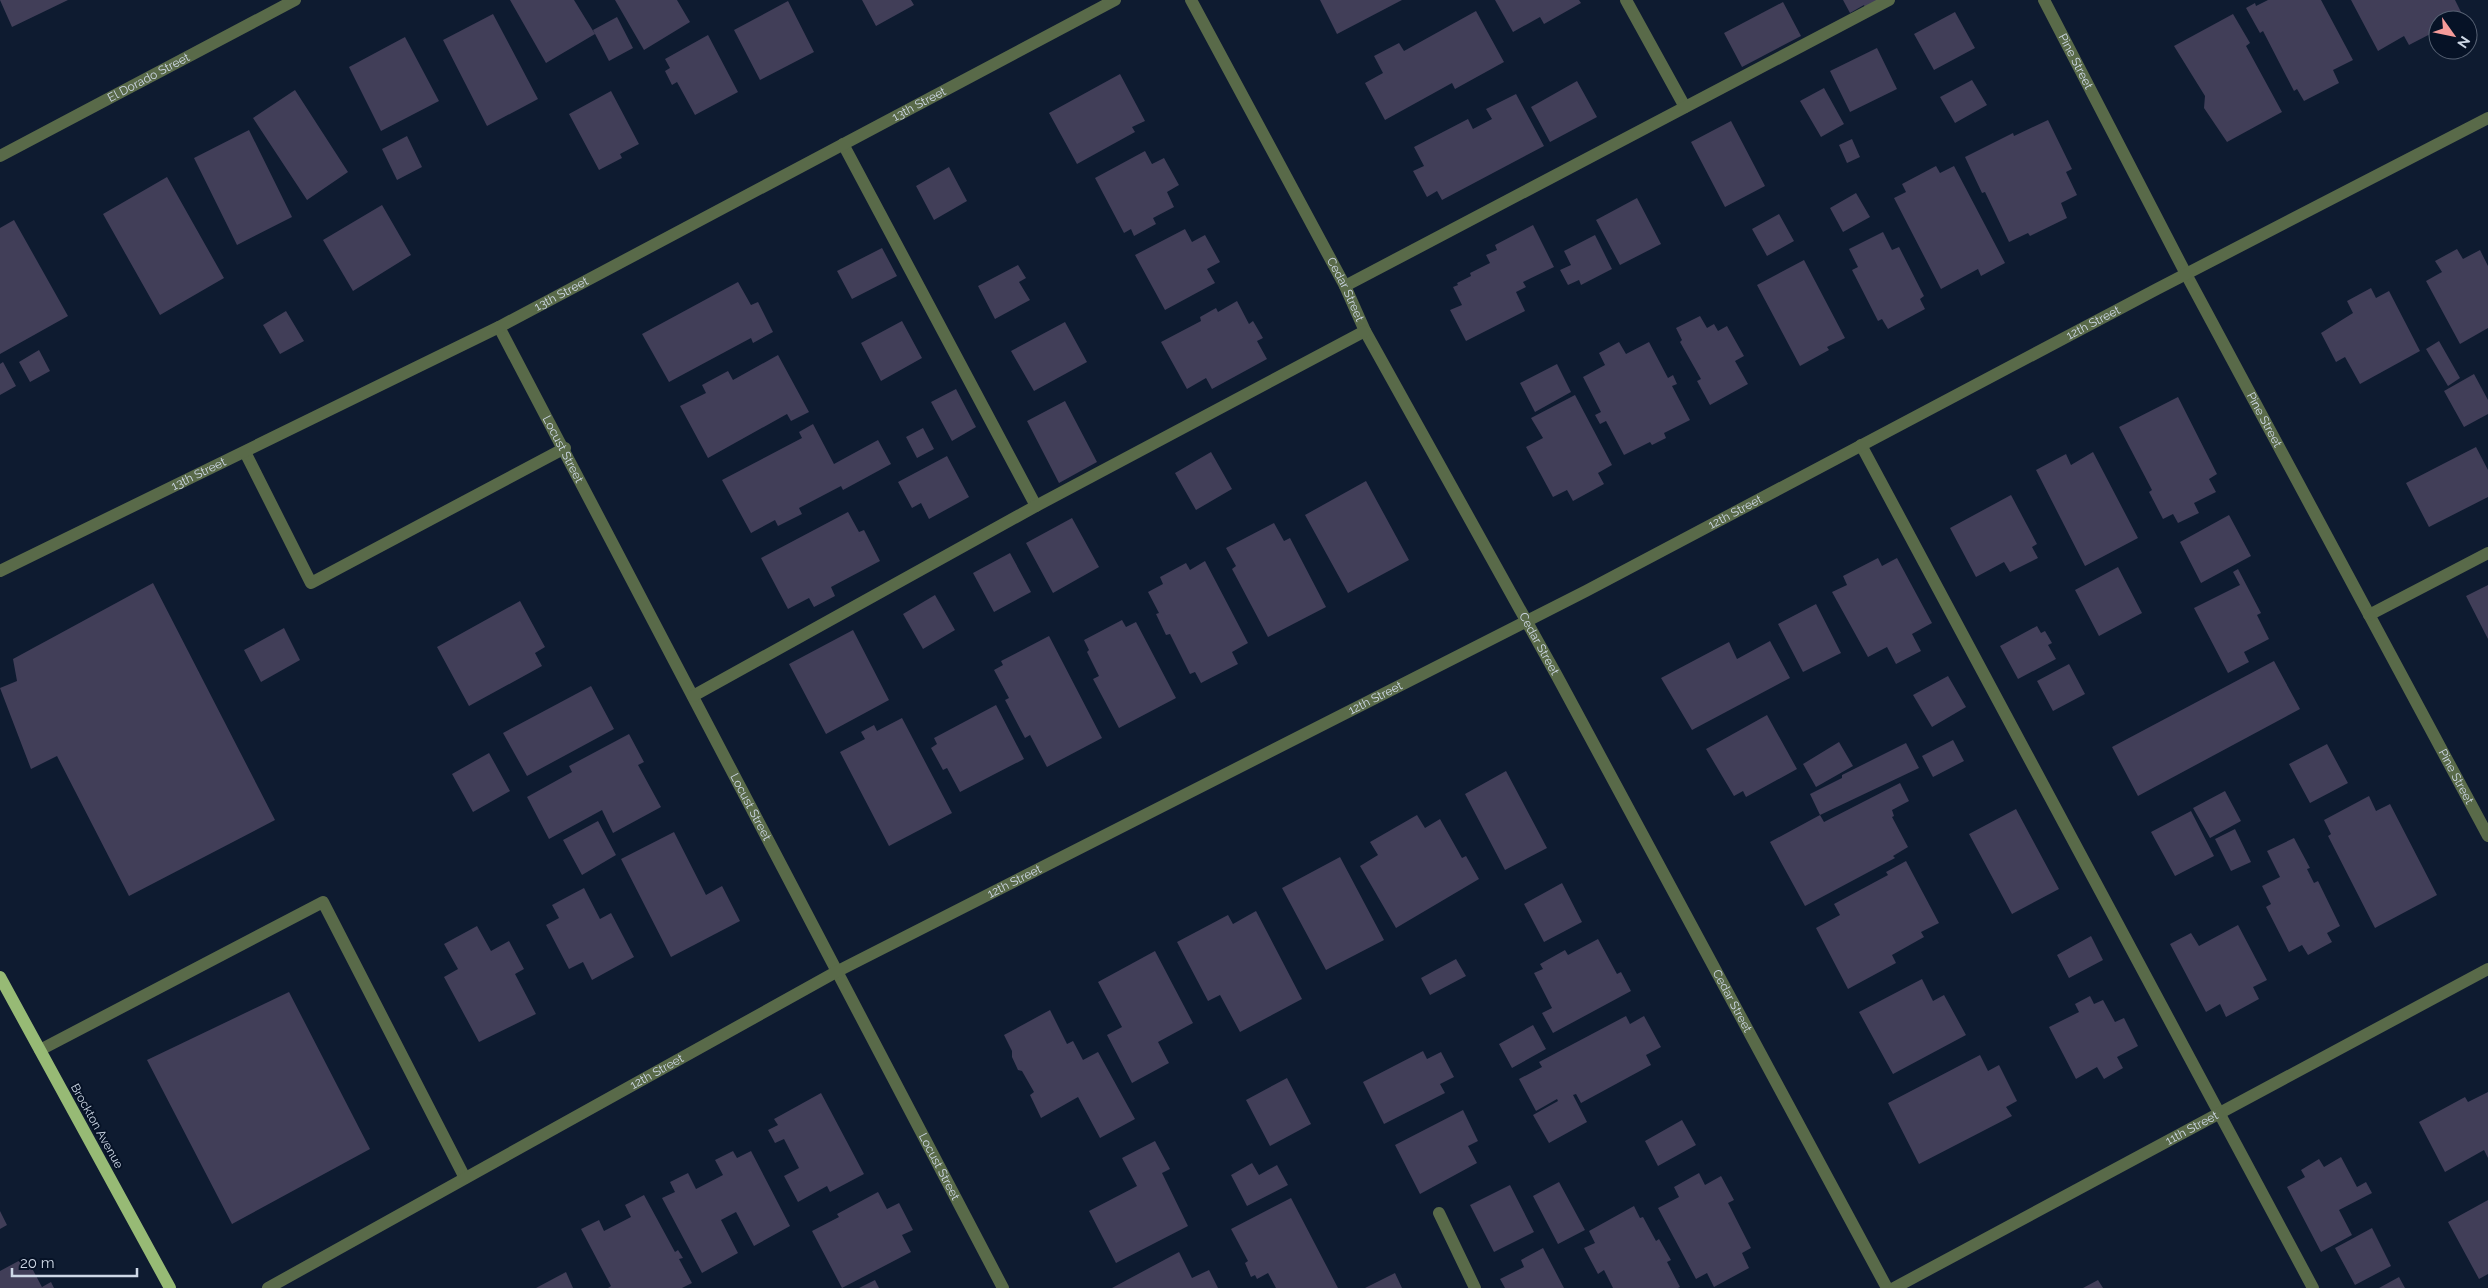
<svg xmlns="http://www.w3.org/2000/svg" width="2488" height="1288" viewBox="0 0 2488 1288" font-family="Raleway,sans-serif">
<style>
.building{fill:#413e58}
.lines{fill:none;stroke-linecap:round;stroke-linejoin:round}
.minor{stroke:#596a49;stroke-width:12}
.major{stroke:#97ba75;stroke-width:12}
.labels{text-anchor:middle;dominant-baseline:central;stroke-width:4;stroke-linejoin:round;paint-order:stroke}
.street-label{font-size:12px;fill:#ced8e6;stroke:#061226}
</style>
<rect width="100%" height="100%" fill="#0e1b30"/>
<path class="building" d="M0,0H68L12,27Z
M510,0H574L595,34L546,63Z
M615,0H677L690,22L644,50Z
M862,0H911L914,5L876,26Z
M1320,0H1402L1337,34Z
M1495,0H1579L1581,3L1544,24L1540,17L1513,32Z
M1843,0H1879L1865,8L1864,5L1850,13Z
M2268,0H2321L2353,60L2333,70L2339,83L2304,101L2297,89L2294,91L2263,31L2260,33L2246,8L2255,3L2256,6Z
M2351,0H2455L2463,16L2456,20H2438V30L2409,45L2404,36L2378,51Z
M788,1L814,52L760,80L734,30Z
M1783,2L1801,36L1742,67L1724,33Z
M1476,11L1504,62L1455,89L1452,83L1385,120L1365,83L1383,73L1374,56L1399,43L1404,51Z
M1955,12L1975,48L1934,70L1914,34Z
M493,14L538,99L487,126L443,40Z
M2233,14L2250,43L2246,46L2282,112L2227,142L2204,108L2205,96L2174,46Z
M617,17L633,48L609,61L593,30Z
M708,35L738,92L695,115L677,82L672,85L665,71L670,68L665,59Z
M405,37L439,101L381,131L349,67Z
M1877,48L1897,89L1850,112L1830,71Z
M1120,74L1145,121L1132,127L1135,132L1077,164L1049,113Z
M1972,80L1987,105L1955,123L1940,97Z
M1577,81L1597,117L1550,142L1531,107Z
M1824,88L1844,124L1821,137L1800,101Z
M295,90L348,172L307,200L253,118Z
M611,91L639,144L620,154L622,158L599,170L569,114Z
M1516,94L1544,146L1442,200L1437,191L1427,197L1413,171L1424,166L1414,147L1468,119L1473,129L1492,119L1486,109Z
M2048,120L2072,169L2066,172L2077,195L2061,203L2067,218L2030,236L2028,233L2009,242L1985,192L1982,193L1965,157L2013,133L2014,136Z
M1731,121L1765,186L1725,207L1691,142Z
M249,130L292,217L237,245L194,158Z
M407,136L422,167L397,180L382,149Z
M1852,139L1860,157L1847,163L1839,145Z
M1145,151L1152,164L1164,158L1179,185L1167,192L1174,207L1153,218L1156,224L1134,236L1131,229L1124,233L1095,178Z
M1936,166L1940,173L1954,166L2005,263L1981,276L1978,269L1941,289L1894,198L1906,192L1902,184Z
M949,167L967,201L934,220L916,186Z
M167,177L224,278L160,315L103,214Z
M1856,193L1870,217L1843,232L1830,208Z
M1637,198L1661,244L1620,265L1596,220Z
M382,205L411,255L353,291L323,240Z
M1779,214L1794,241L1767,256L1752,229Z
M14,220L68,316L0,354V228Z
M1533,225L1554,267L1523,282L1526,287L1516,292L1525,311L1466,341L1450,310L1462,305L1453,287L1458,285L1457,283L1471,276L1470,273L1490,263L1486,255L1497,250L1495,245Z
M1185,229L1192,242L1205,235L1220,262L1207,269L1215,283L1165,310L1135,255Z
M1883,232L1892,250L1899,247L1924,296L1920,299L1925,309L1888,329L1882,319L1878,321L1852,270L1858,267L1849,249Z
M1595,235L1612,269L1581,285L1579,280L1568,285L1560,270L1571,265L1564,251Z
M882,248L897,276L852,299L837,271Z
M2457,249L2463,259L2480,250L2488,266V328L2460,344L2426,281L2442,272L2435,261Z
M1804,260L1845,338L1827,347L1829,350L1800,366L1757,285Z
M1018,265L1026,278L1019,282L1030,300L995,319L978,286Z
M738,282L751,305L758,302L773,332L753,343L751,338L669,382L642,334Z
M2371,288L2376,298L2389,291L2420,351L2360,384L2345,357L2336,362L2321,333L2353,313L2347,301Z
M1237,301L1249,324L1253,321L1263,338L1257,341L1267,359L1212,389L1206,378L1187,389L1161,342L1201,321L1200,317L1216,308L1218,312Z
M286,311L304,341L280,354L263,325Z
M1700,316L1707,328L1714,324L1718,331L1727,326L1744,356L1735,361L1748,384L1710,405L1697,381L1701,379L1680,342L1682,340L1676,328Z
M902,321L922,358L881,381L861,343Z
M1065,322L1087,362L1034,391L1011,351Z
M2439,341L2460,378L2448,386L2426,349Z
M1619,342L1626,354L1649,342L1668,378L1673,375L1677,384L1672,386L1690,420L1664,433L1666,438L1652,445L1650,442L1624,455L1606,421L1600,424L1595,415L1601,412L1583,377L1605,365L1599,353Z
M39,350L50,371L30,382L19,362Z
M778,355L809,412L791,421L787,414L708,458L680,406L706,393L702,385L728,371L733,380Z
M3,362L16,386L0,395V364Z
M1557,364L1571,392L1535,412L1520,383Z
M2474,374L2488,400V414L2464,427L2444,391Z
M956,389L976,427L952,441L931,402Z
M1575,395L1612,465L1598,473L1604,484L1573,501L1567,490L1553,497L1526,447L1543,438L1531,418Z
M2178,397L2217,474L2209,479L2216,492L2194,503L2199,513L2178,523L2173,514L2163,519L2149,492L2152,490L2119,427Z
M1065,401L1097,462L1059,483L1027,421Z
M813,424L834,464L878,440L891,464L843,490L841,486L799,508L802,514L778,526L775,520L751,533L722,480L802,438L799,432Z
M923,428L934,449L917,458L906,437Z
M2476,447L2488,470V497L2429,527L2406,483Z
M1211,452L1232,489L1196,510L1175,473Z
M2093,452L2138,538L2085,566L2036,470L2066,454L2071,465Z
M947,456L969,497L929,519L921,503L912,508L898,482Z
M1366,481L1409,560L1348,593L1305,515Z
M2011,495L2037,544L2032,547L2038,558L2010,572L2004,562L1976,577L1950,528Z
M848,512L859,532L864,530L880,561L831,587L835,596L814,607L809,598L788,609L761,558Z
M2229,515L2251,556L2201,583L2180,542Z
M1072,518L1099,567L1053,593L1026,543Z
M1274,523L1284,541L1290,538L1326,607L1268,637L1232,569L1236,566L1226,548Z
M1010,553L1031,592L994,612L973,573Z
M1878,558L1882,566L1897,558L1932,623L1912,634L1921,651L1896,664L1887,647L1868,657L1832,592L1847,585L1843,576Z
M1205,561L1248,643L1232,652L1238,664L1201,683L1195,672L1190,674L1170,634L1166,635L1156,614L1159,613L1148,592L1163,584L1160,577L1186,563L1190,570Z
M2118,567L2142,613L2099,636L2075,590Z
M2238,569L2261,613L2257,615L2269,639L2244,652L2249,662L2228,673L2194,608L2240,585L2233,572Z
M153,583L275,820L129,896L57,756L31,769L0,688L17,681L13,659Z
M2488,585V639L2466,596Z
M935,595L955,630L923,649L903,614Z
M520,601L545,647L535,653L542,666L469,706L437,647Z
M1816,604L1841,653L1803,672L1778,624Z
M1122,620L1126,627L1136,622L1176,698L1119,728L1093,679L1099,676L1087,652L1089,650L1084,640Z
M2037,626L2041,633L2045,631L2052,643L2048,645L2056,659L2018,679L2000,646Z
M284,628L300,660L261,682L244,650Z
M853,630L889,700L826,734L789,664Z
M1049,636L1102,738L1047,767L1030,735L1025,738L1005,700L1009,698L994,670L1003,665L1001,661Z
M1770,641L1790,678L1692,730L1661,678L1729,642L1737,659Z
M2274,661L2300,709L2138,796L2112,747Z
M2069,664L2085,694L2053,711L2037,681Z
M1948,676L1966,707L1932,727L1913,695Z
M591,686L614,729L527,776L503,733Z
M996,705L1024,759L960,792L947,768L943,770L931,748L937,744L934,738Z
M1767,715L1797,769L1746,797L1743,791L1734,796L1706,749Z
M902,718L952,813L889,846L840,752L865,739L861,732L874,725L877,731Z
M629,734L644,762L638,765L661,807L613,833L602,810L549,839L527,797L572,772L569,766Z
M1953,740L1964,761L1933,777L1922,756Z
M1839,742L1853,766L1816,787L1803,764Z
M1906,743L1919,768L1820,815L1810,794L1842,778V775Z
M2327,744L2348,783L2310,803L2289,764Z
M489,753L510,791L473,812L452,774Z
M1506,771L1547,848L1505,870L1465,794Z
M1900,783L1909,801L1892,810L1894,816L1892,817L1908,847L1893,856L1895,858L1805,906L1770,842L1820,815L1824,822Z
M2225,791L2241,821L2210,838L2193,808Z
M2369,796L2376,811L2390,804L2437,895L2375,928L2328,836L2331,834L2324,820Z
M2016,809L2059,889L2012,914L1969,834Z
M2191,811L2214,856L2175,876L2151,832Z
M1417,815L1425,828L1440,819L1462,858L1466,856L1479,879L1396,928L1360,866L1378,855L1370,842Z
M598,821L616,855L582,875L563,840Z
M2235,829L2251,862L2231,871L2215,839Z
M674,832L706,895L722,886L740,921L671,957L621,859Z
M2294,838L2310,868L2307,869L2314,883L2318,881L2340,926L2327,933L2332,942L2308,955L2302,945L2289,952L2266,907L2271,904L2262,886L2280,877L2267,851Z
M1340,857L1384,940L1326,970L1282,888Z
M1906,861L1939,923L1921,932L1924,937L1892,955L1896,963L1848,989L1816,928L1840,915L1834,904L1888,875L1886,872Z
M1562,883L1582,922L1544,942L1524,904Z
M584,888L600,919L611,913L634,957L592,980L583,962L569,969L546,925L559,918L552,905Z
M1256,911L1302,999L1240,1032L1220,995L1208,1001L1177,942L1228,915L1233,924Z
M2238,925L2267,980L2253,987L2259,999L2226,1017L2220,1004L2206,1012L2170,944L2191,933L2199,946Z
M477,926L491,951L509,941L524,969L515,974L536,1014L479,1042L444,977L458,969L444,944Z
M2091,936L2103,960L2069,978L2057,955Z
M1598,939L1617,974L1621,972L1631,991L1553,1033L1542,1013L1552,1008L1534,973L1543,969L1540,964L1565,950L1568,955Z
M1155,951L1193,1023L1158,1042L1169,1063L1132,1083L1107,1035L1122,1027L1098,982Z
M1456,959L1466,976L1430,995L1421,978Z
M1922,979L1933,1001L1944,995L1966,1035L1893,1074L1859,1012Z
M289,992L370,1149L232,1224L147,1060Z
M2090,996L2094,1004L2103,1000L2115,1022L2124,1018L2138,1046L2117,1057L2123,1068L2104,1079L2097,1067L2076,1079L2049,1027L2079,1012L2075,1004Z
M1050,1010L1067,1044L1073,1041L1083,1060L1098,1052L1135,1119L1100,1138L1078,1097L1041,1118L1030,1095L1034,1092L1022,1071L1018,1070L1012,1057V1051L1004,1035Z
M1626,1016L1630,1024L1644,1016L1661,1047L1646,1055L1651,1065L1581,1103L1576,1094L1573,1095L1587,1122L1549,1143L1533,1115L1558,1101L1557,1099L1536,1111L1519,1079L1542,1067L1539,1062Z
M1533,1025L1546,1049L1512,1068L1499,1044Z
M1423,1051L1427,1059L1441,1052L1454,1077L1440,1084L1445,1093L1384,1124L1363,1082Z
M1980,1055L1988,1071L1999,1065L2017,1101L2006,1107L2012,1116L1919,1164L1888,1103Z
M1287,1078L1311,1124L1270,1146L1246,1100Z
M2488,1092V1158L2484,1150L2445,1172L2419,1122L2465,1097L2468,1102Z
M821,1093L864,1174L830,1192L827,1186L798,1202L784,1176L799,1168L784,1139L775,1143L768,1130L778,1125L774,1119Z
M1463,1110L1478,1141L1468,1146L1477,1163L1420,1194L1395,1145Z
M1682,1120L1696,1145L1658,1166L1645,1141Z
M1155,1141L1170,1169L1162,1173L1188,1226L1116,1263L1089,1211L1137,1186L1122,1158Z
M733,1151L737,1158L751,1151L790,1226L754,1246L736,1212L721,1220L738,1253L702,1273L662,1198L675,1192L670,1182L688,1173L696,1189L723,1175L715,1160Z
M2341,1157L2357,1187L2366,1182L2372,1193L2339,1210L2352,1235L2321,1252L2287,1187L2305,1177L2301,1170L2319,1159L2324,1167Z
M1252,1163L1259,1175L1277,1165L1288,1185L1247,1206L1231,1175Z
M1699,1173L1705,1185L1721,1176L1734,1200L1728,1203L1751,1248L1742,1253L1749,1268L1714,1287L1707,1273L1696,1279L1658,1208L1679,1197L1674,1187Z
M1559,1182L1585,1230L1558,1244L1533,1196Z
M1510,1185L1534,1232L1494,1252L1470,1205Z
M878,1192L887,1209L899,1203L913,1230L902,1235L911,1252L842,1288L812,1231L839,1217L837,1214Z
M644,1195L675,1252L678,1250L683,1258L679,1259L692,1283L682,1288H608L611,1286L581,1229L599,1220L604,1231L631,1217L625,1205Z
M1291,1198L1338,1288H1276L1268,1273L1257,1279L1255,1275L1251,1277L1245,1263L1248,1261L1231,1229Z
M2488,1200V1274L2479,1279L2448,1222Z
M1634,1206L1640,1218L1643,1217L1656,1241L1659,1239L1671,1260L1667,1262L1680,1287L1678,1288H1613L1604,1270L1598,1274L1584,1248L1595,1243L1589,1231Z
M0,1211L7,1225L0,1229Z
M2372,1228L2391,1266L2355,1285L2335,1248Z
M1543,1248L1564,1288H1505L1500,1279L1524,1267L1521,1260Z
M1179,1252L1192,1278L1209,1270L1218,1288H1112Z
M26,1257L42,1287L51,1282L54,1288H0V1271Z
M566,1272L573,1288H536Z
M1395,1273L1402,1288H1365Z
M2399,1277L2405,1288H2379Z
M875,1280L879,1288H859Z
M2098,1280L2103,1288H2083Z"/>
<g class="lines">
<g class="minor">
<path id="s1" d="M1191,0L1345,286L1365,331L1557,676L1887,1288"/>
<path d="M1626,0L1685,107"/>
<path id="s2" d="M2044,0L2186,274L2488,836"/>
<path d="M843,144L1036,506"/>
<path id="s3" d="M0,156L295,0"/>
<path d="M1345,286L1889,0"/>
<path id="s4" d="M499,327L1003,1288"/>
<path d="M1861,445L2313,1288"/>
<path d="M245,452L311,583L565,448"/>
<path id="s5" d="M0,571L499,327L1115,0"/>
<path d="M2369,615L2488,553"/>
<path d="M693,696L1036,506L1365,331"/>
<path d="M40,1050L323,902L465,1178"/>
<path d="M1439,1213L1475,1288"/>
<path id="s6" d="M268,1288L836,972L1586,591L2157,289L2488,118"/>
<path id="s7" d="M1894,1288L2488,969"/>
</g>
<path class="major" d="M0,977L170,1288"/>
</g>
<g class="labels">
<g class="street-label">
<text stroke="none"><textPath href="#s2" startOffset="69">Pine Street</textPath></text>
<text stroke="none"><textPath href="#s3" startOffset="168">El Dorado Street</textPath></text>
<text stroke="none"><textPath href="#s5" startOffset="1031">13th Street</textPath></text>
<text stroke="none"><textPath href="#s1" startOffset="328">Cedar Street</textPath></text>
<text stroke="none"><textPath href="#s5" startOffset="626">13th Street</textPath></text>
<text stroke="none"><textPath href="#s6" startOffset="2065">12th Street</textPath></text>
<text stroke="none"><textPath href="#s2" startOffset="474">Pine Street</textPath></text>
<text stroke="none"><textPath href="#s4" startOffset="138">Locust Street</textPath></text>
<text stroke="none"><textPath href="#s5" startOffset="221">13th Street</textPath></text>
<text stroke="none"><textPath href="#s6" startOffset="1660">12th Street</textPath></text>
<text stroke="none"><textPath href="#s1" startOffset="732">Cedar Street</textPath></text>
<text stroke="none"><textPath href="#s6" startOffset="1255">12th Street</textPath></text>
<text stroke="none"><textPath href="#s2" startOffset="879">Pine Street</textPath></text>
<text stroke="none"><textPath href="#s4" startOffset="542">Locust Street</textPath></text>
<text stroke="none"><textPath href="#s6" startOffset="850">12th Street</textPath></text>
<text stroke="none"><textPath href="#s1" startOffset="1138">Cedar Street</textPath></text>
<text stroke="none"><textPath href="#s6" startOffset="445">12th Street</textPath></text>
<text transform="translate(97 1126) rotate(61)">Brockton Avenue</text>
<text stroke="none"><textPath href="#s7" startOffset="338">11th Street</textPath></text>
<text stroke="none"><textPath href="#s4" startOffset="948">Locust Street</textPath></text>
</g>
</g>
<g transform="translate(2453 35) rotate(123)"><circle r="24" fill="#061226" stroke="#566173"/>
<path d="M0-4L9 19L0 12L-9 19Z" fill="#f59b9a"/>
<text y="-8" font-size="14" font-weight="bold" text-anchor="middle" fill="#ced8e6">N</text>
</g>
<path d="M12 1268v8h125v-8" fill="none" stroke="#ced8e6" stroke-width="2.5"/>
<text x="20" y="1268" font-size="15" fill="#ced8e6" stroke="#061226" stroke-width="4" paint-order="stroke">20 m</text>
</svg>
